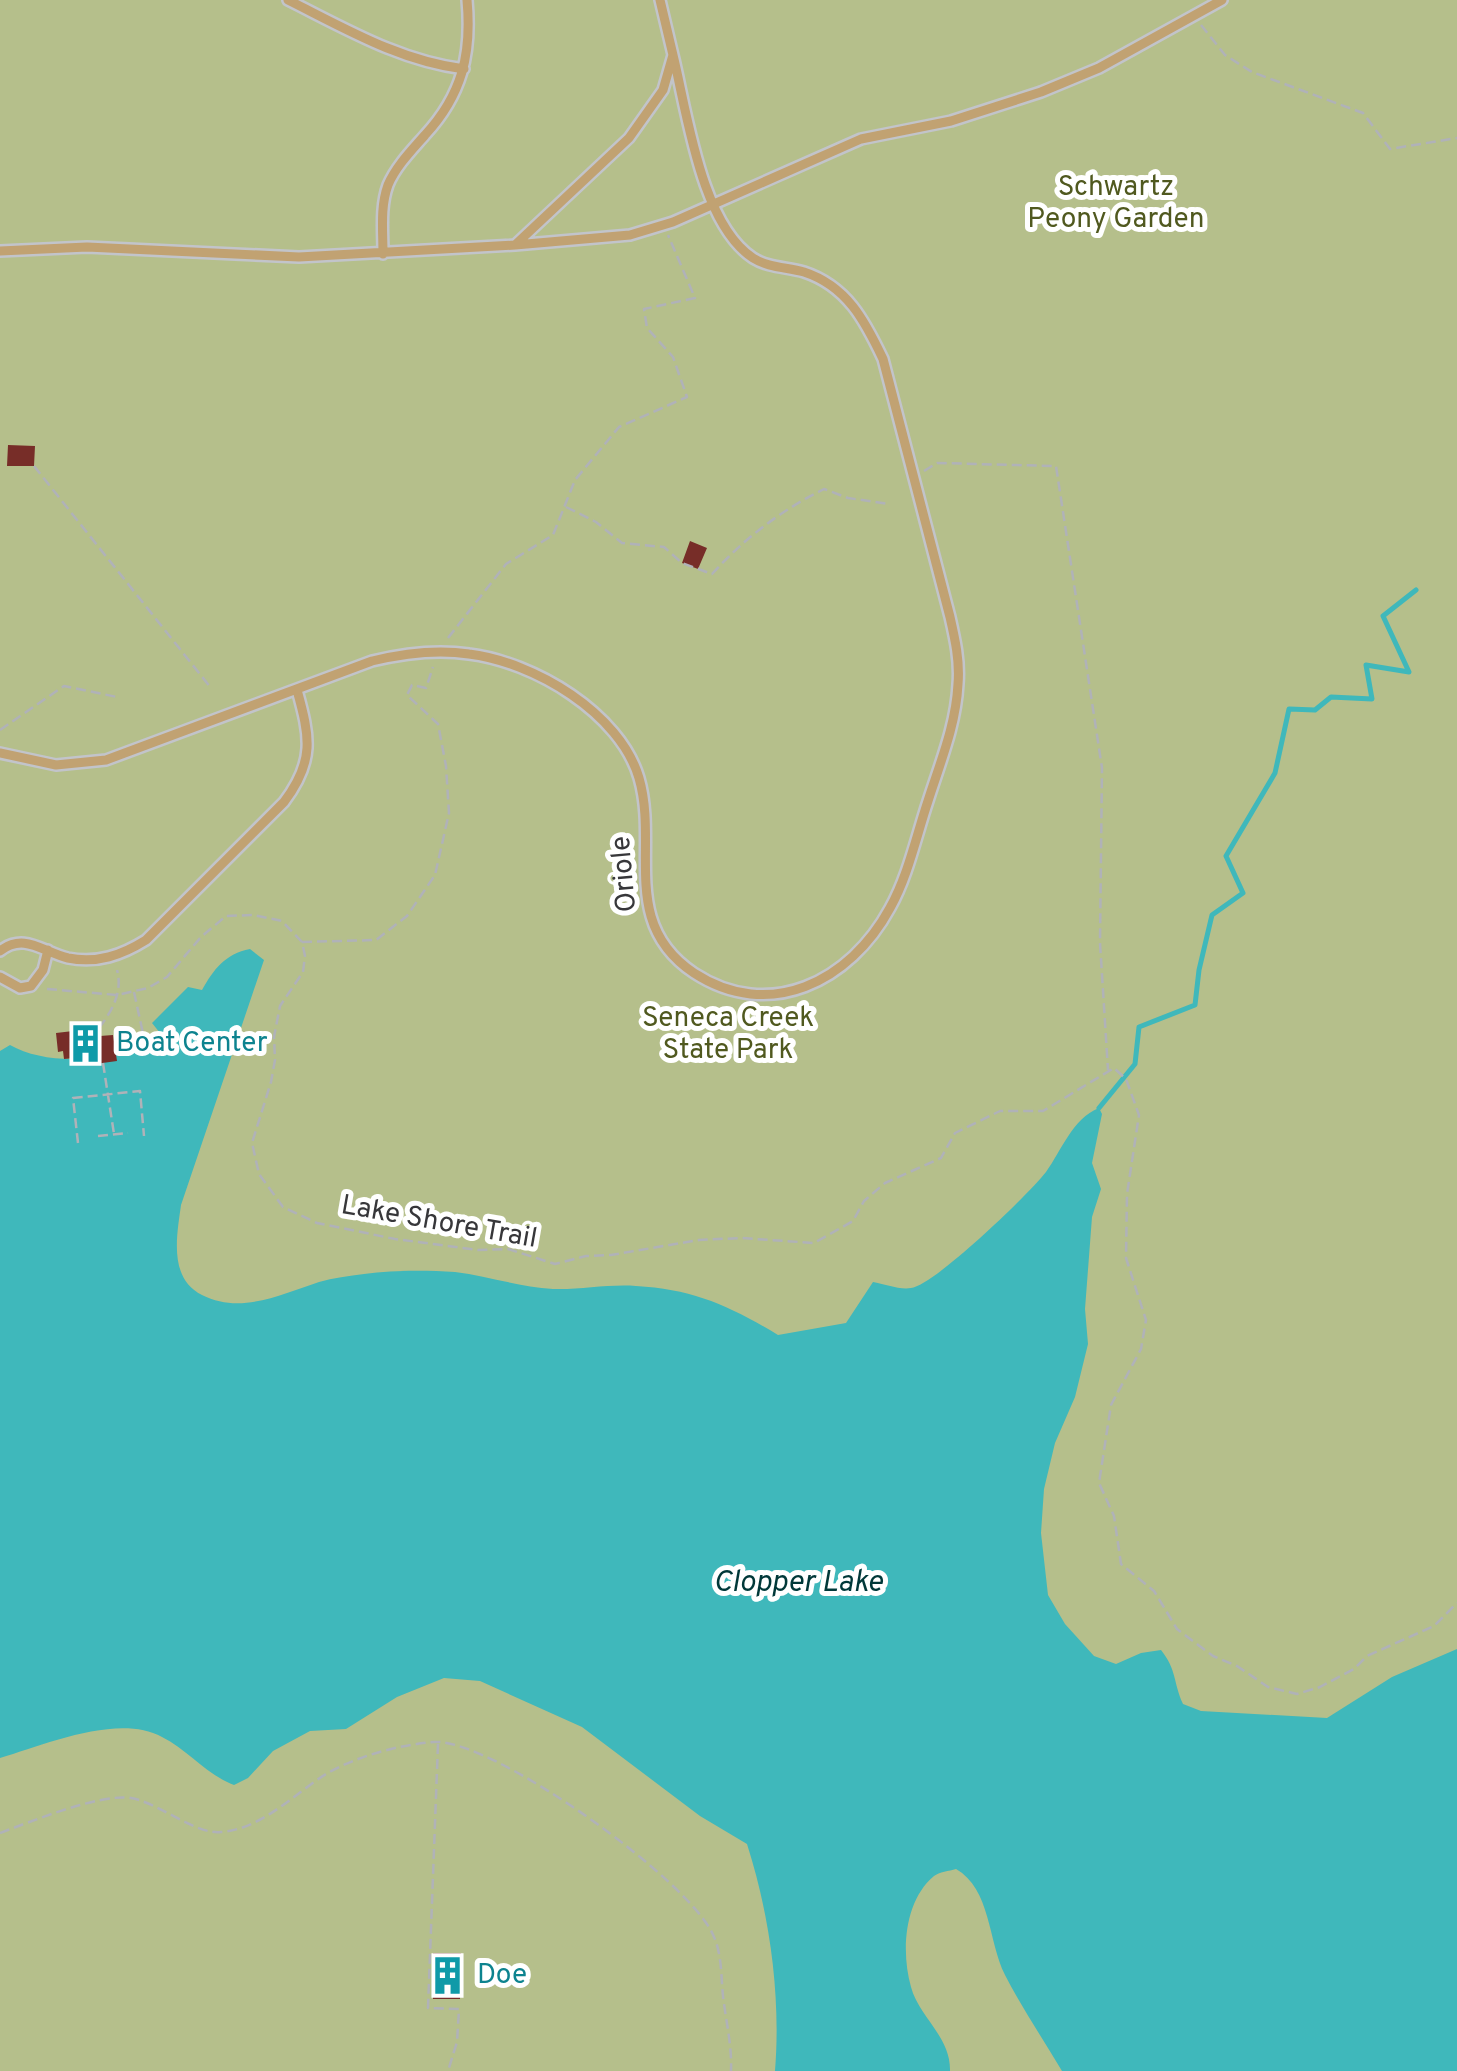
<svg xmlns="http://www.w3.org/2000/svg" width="1457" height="2071" viewBox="0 0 1457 2071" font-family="Overpass,sans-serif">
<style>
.green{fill:#b5bf8b}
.water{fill:#3fb8bb}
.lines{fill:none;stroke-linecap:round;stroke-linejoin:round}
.stream{stroke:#3fb8bb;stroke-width:5}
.building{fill:#772d28}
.lane-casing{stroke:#c2c4ca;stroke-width:14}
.path{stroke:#b0b2b8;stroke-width:2.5;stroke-dasharray:10 5;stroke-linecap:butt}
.lane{stroke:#c1a272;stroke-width:9}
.labels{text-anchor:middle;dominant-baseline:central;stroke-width:10;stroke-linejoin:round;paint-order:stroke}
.park-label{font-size:28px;fill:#50591f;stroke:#fff}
.street-label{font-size:28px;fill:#37373a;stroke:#fff}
.culture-label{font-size:28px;fill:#0d838f;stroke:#fff;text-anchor:start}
.water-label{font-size:30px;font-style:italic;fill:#003839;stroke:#fff}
</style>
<rect width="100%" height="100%" fill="#e5e7ee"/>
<path class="green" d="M0,0H1457V2071H0Z"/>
<path class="water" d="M250,949L264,960L181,1205C177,1235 168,1278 202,1295C241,1315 282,1294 319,1282C333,1278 349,1276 364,1274C393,1270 426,1270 455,1272C488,1276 519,1287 553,1289C580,1290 608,1284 636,1286C693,1289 730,1306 778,1335L846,1323L873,1282C884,1284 900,1290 911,1288C935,1285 1029,1194 1046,1172C1062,1150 1072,1119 1099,1108L1102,1114L1092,1163L1101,1189L1092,1217L1085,1309L1088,1344L1075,1397L1055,1443L1044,1489L1041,1533L1048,1595L1065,1624L1094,1656L1116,1664L1141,1653L1161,1650C1177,1670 1173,1682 1183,1704L1201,1711L1327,1718L1392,1677L1457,1649V2071H1062C1043,2039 1022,2008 1005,1975C988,1941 991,1889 956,1869C949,1871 939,1872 934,1876C904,1901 901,1952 911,1987C919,2017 951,2037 950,2071H775C781,1996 770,1916 747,1844L700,1816L582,1727L480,1681L444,1678L397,1697L346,1729L310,1731L273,1751L248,1778L234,1785C207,1775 188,1750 162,1737C118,1713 45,1745 0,1758V1051L10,1045C50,1068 125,1062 160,1033L152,1023L188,987L202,990C214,969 225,954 250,949Z"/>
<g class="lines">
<path class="stream" d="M1099,1108L1135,1064L1139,1027L1195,1005L1199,970L1212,915L1243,893L1226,856L1275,773L1289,709L1315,710L1331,697L1372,699L1366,665L1409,672L1383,616L1416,590"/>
</g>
<path class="building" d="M8,445L35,446L34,466H7Z
M690,541L707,548L698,569L682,563Z
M99,1028L100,1036L113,1035L117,1061L88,1065L87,1057L64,1059L63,1051L58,1052L56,1033Z
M433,1953H461L460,1999H433Z"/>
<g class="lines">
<defs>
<path id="lane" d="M288,0C346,29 400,61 464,69
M515,245L630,235L673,222L861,139L951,121L1041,92L1099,68L1222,0
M0,251L87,247L299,257L515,245L629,138L663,90L673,55L660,0
M383,254C383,231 380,207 388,185C396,166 412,150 425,135C462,95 472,54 467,0
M0,753L56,765L106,760L372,661C405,653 436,649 469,654C534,662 620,713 639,778C659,847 619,923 694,973C769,1022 850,982 890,908C908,876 916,837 928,801C940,763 956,725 958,684C960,661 955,639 950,617L883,359C865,321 847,286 804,272C787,267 769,268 753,258C701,224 687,112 673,55
M0,951C24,932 43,952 68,958C97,964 122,955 146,940L284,802C315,761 310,737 297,690
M0,977L20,988L31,986L43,970L48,950"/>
</defs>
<use href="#lane" class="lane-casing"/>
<path class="path" d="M1201,25L1225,55L1252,72L1363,113L1390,149L1457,138
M34,466L211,688
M924,471L937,463L1056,466L1102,768L1100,943L1108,1070
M566,507L596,522L622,543L664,547L682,563L712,574C745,538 780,511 824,489L848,498L889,504
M448,638L506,564L553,535L575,480L619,427L687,397L673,357L647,328L644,309L695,298L668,235
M0,730L64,686L117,697
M302,942L376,940L407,916L435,875L449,813L446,766L438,724L407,695L412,685L426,688L433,667
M47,989L117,995L148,988L167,977L201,937L226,916L253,915L282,921L302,942L305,956L303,972L280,1006L274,1037L275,1060L271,1082L252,1143L259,1174L283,1207L317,1223L395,1239L478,1250L508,1249L555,1264L586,1256L611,1255L699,1240L741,1238L814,1243L853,1221L864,1201L885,1183L941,1158L955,1133L1000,1111H1043L1114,1068L1126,1079L1139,1115L1127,1194L1126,1258L1146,1320L1141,1349L1111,1405L1099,1483L1114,1516L1121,1564L1154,1591L1177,1629L1213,1656L1237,1666L1268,1687L1297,1694L1320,1687L1354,1669L1367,1656L1434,1626L1457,1603
M134,992L144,1038
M99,1028C112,1011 123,992 117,970
M103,1063L114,1134
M98,1136L128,1133
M78,1143L73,1098L140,1091L144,1136
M438,1744L428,2008L459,2009L457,2042L448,2071
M0,1833C30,1822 100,1793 131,1798C159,1803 196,1835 221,1832C262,1829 294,1794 326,1774C357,1756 398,1745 434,1742C492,1738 693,1882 714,1937C722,1955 721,1977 723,1996C726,2022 732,2045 731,2071"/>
<use href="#lane" class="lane"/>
</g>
<defs>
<symbol id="building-bare" viewBox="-9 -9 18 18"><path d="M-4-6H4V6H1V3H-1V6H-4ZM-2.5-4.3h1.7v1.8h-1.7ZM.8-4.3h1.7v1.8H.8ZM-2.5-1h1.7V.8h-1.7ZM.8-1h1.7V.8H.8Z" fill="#0f9aa8" stroke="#fff" stroke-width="2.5" paint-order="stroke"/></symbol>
</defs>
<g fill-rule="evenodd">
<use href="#building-bare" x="58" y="1016" width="55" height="55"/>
<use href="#building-bare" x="420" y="1948" width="55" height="55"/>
</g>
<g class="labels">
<g class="park-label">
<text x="1116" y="188">Schwartz<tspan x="1116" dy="32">Peony Garden</tspan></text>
<text x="728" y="1019">Seneca Creek<tspan x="728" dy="32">State Park</tspan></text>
</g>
<g class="street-label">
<text transform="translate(625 874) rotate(-95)">Oriole</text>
<text transform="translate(439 1223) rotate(10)">Lake Shore Trail</text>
</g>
<g class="culture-label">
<text x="116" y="1044">Boat Center</text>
<text x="477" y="1976">Doe</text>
</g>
<g class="water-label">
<text x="798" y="1583">Clopper Lake</text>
</g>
</g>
</svg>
